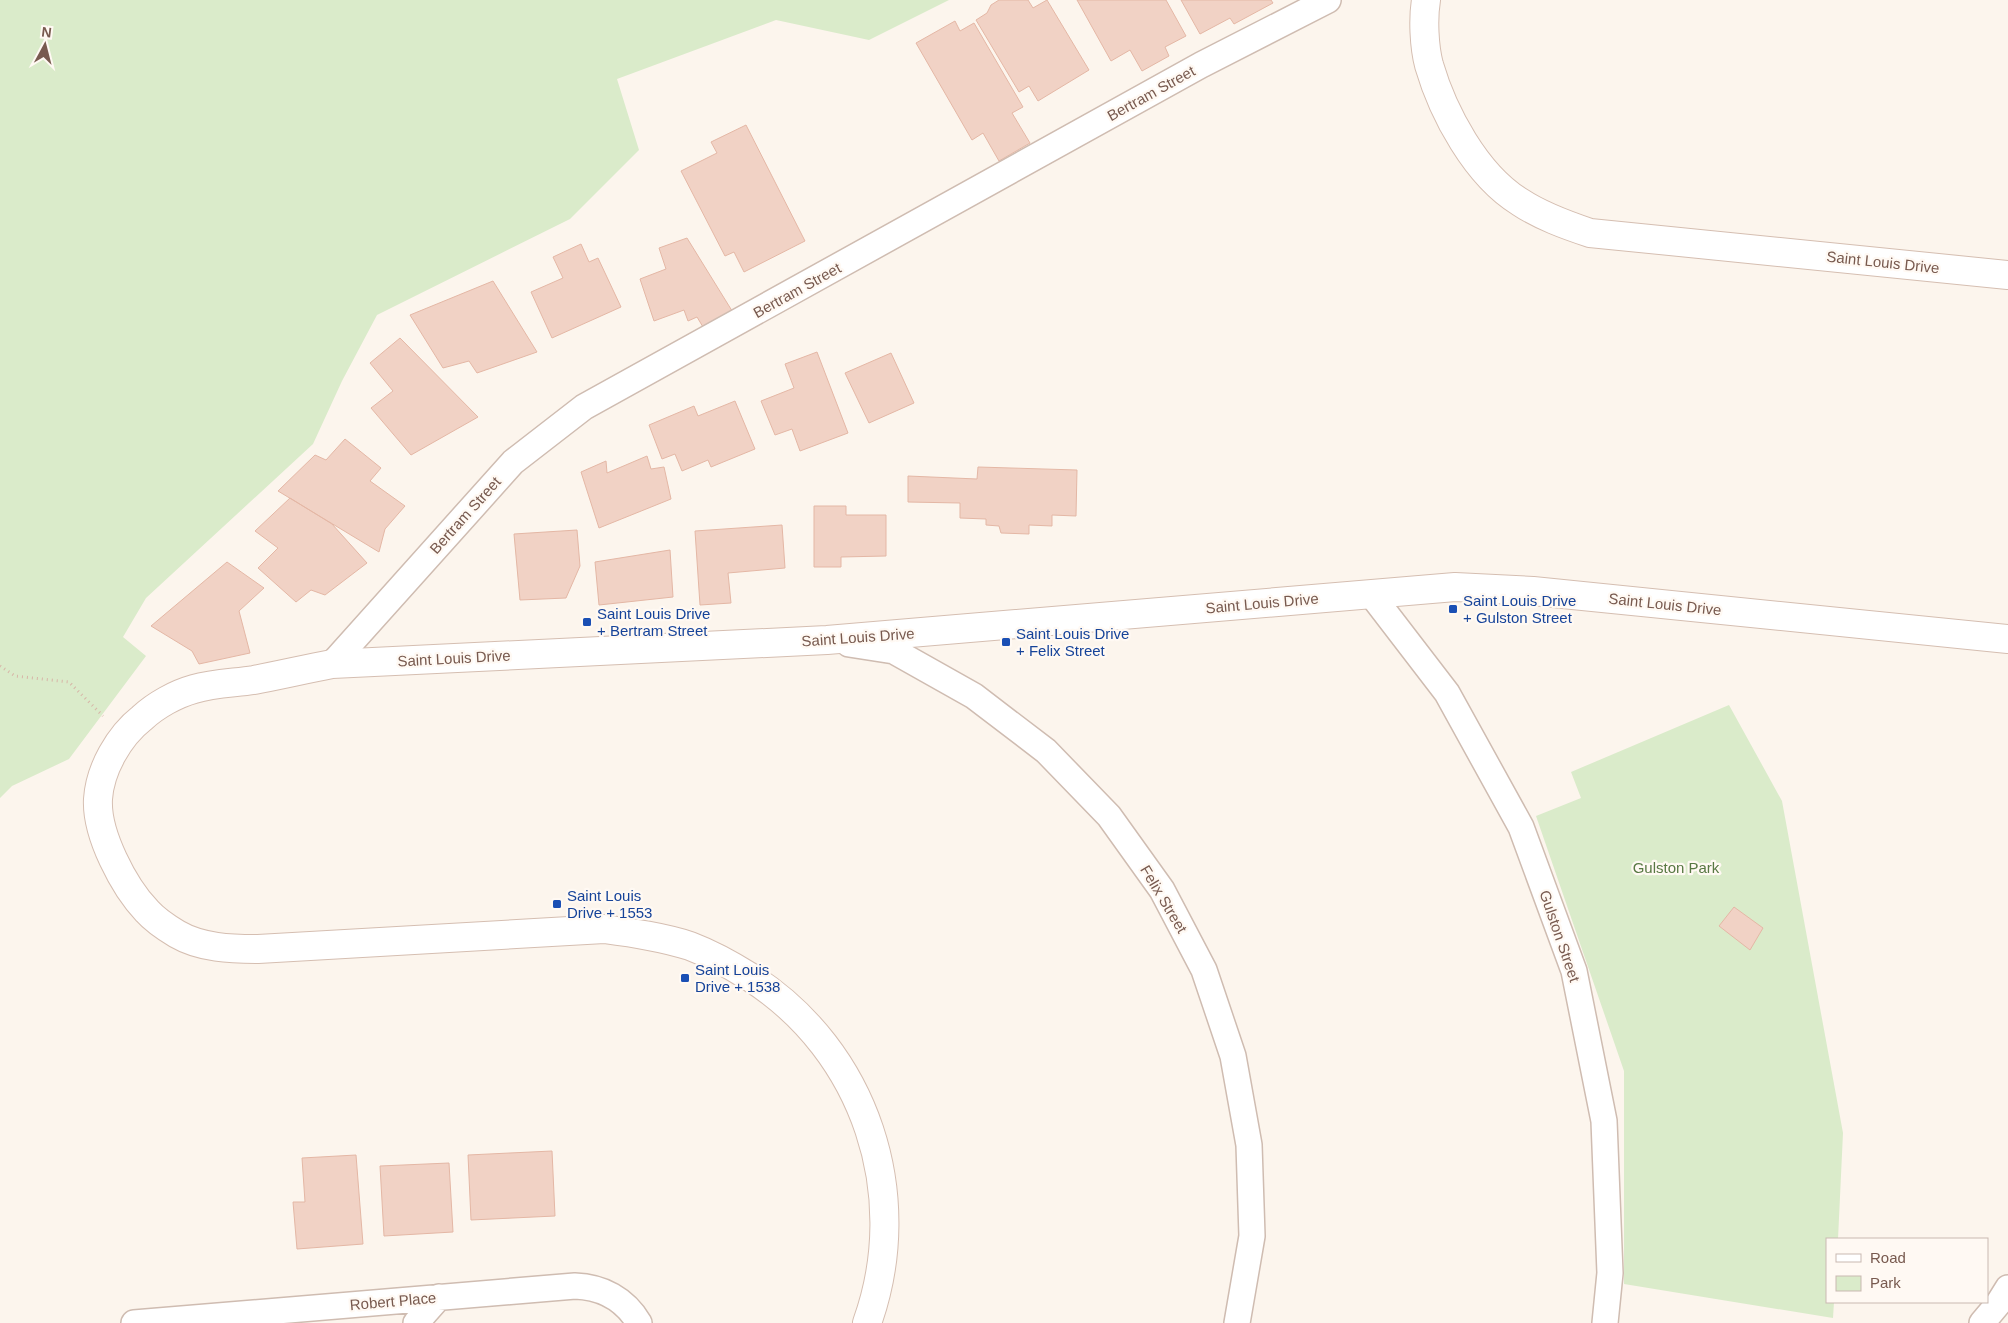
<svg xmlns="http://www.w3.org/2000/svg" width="2008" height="1323" viewBox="0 0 2008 1323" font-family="Helvetica,sans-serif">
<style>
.green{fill:#daebca}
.building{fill:#f1d2c5;stroke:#e4b7a5}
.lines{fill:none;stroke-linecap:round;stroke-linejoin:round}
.street-casing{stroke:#cfbcb1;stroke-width:28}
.secondary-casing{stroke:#d5beb1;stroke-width:30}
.path{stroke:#d7b5a7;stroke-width:3;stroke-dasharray:1 4;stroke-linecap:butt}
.street{stroke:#fff;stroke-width:25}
.secondary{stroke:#fff;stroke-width:28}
.transit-dot{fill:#1a4fb4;stroke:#fff9f3;stroke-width:2}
.labels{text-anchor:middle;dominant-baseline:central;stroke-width:4.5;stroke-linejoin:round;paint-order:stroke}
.street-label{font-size:15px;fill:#785a4f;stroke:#fff9f3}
.transit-label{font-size:15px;fill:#164399;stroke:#fff9f3;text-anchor:start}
.park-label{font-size:15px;fill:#587843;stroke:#fff9f3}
</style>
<rect width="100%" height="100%" fill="#fcf5ed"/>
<path class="green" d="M0,0H949L869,40L776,20L617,79L639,150L570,219L377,315L342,381L313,444L146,598L123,637L146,656L69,759L12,786L0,798Z
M1729,705L1782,801L1843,1133L1838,1239H1827V1302H1834L1833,1318L1624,1284V1071L1536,816L1581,798L1571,772Z"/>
<path class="building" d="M999,0H1028L1033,8L1047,0L1089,70L1038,101L1029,86L1019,92L976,20L987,13L991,5Z
M1077,0H1166L1186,36L1165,47L1169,56L1142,71L1130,50L1111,61Z
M1181,0H1271L1273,3L1234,24L1230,18L1200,34Z
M955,21L960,31L974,23L1023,107L1012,113L1030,143L999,161L983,133L972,140L916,43Z
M746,125L805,241L744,272L734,252L725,256L681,171L717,153L711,142Z
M687,238L734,314L706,332L697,317L688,321L684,310L654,321L640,279L666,269L659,248Z
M581,244L589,262L598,258L621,307L552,338L531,292L563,278L553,257Z
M493,281L537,352L477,373L469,361L443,368L410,315Z
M400,338L478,417L411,455L371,408L393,391L370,363Z
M817,352L848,433L800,451L792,429L775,435L761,401L794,388L785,364Z
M891,353L914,403L869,423L845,373Z
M735,401L755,449L711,467L708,460L682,471L675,454L662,459L649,425L694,406L698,416Z
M345,439L381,468L370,481L405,506L385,529L379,552L278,491L315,455L326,460Z
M647,456L651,469L664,467L671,499L599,528L581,472L606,461L607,473Z
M978,467L1077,470L1076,516L1052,515V526L1029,525V534L1001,533L999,526L986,525V519L960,518V503L908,502V476L977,479Z
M290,498L332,524L367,563L325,595L311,590L296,602L258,568L278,548L255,531Z
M814,506H846V515H886V556L841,557V567H814Z
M782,525L785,568L728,573L731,603L700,605L695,531Z
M577,530L580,566L566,598L520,600L514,534Z
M670,550L673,597L599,605L595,562Z
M227,562L264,588L239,611L250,653L199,664L192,651L151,626Z
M1734,907L1763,928L1750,950L1719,926Z
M552,1151L555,1216L471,1220L468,1155Z
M356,1155L363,1244L297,1249L293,1202H305L302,1158Z
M449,1163L453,1232L384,1236L380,1166Z"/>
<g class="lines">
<defs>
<path id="street" d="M1371,594L1447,693L1521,827L1574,971L1604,1121L1610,1273L1605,1323
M849,644L894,651L974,696L1046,751L1109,816L1162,890L1204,970L1233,1056L1249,1145L1252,1236L1237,1323
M332,664L513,462L584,407L1201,65L1328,0
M134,1323L575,1286C602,1287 625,1299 639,1323
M416,1323L439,1297
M1982,1323L1998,1304L2008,1288"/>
<path id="secondary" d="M1426,0C1423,18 1424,46 1429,65C1443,113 1476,175 1520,202C1541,216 1566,225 1590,233L2008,275
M867,1323C913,1195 866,1051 750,977C731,965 711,954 690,946C662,937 633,933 604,929L258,949C231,949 201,948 177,934C167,928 155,920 147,911C124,887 96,834 98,799C100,769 119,736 142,718C156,705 176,694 194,689C214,683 235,683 254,680C280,675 306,669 332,664L827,640L1455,587L1533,591L2008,639"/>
</defs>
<use href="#street" class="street-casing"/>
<use href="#secondary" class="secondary-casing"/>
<path class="path" d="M0,666L15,676L69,682L103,716"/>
<use href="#street" class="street"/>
<use href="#secondary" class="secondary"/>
</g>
<g class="transit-dot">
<rect x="1448" y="604" width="10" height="10" rx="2.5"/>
<rect x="582" y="617" width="10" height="10" rx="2.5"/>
<rect x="1001" y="637" width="10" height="10" rx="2.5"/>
<rect x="552" y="899" width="10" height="10" rx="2.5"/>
<rect x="680" y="973" width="10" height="10" rx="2.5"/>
</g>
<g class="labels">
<g class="street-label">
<text transform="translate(1151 93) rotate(-29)">Bertram Street</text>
<text transform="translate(1883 262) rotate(6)">Saint Louis Drive</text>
<text transform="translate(797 290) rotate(-29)">Bertram Street</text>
<text transform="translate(465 515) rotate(-48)">Bertram Street</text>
<text transform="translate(1262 603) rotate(-5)">Saint Louis Drive</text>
<text transform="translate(1665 604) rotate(6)">Saint Louis Drive</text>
<text transform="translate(858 637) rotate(-4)">Saint Louis Drive</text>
<text transform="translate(454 658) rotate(-3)">Saint Louis Drive</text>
<text transform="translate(1164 899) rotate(59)">Felix Street</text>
<text transform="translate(1560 936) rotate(71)">Gulston Street</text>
<text transform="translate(393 1301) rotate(-5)">Robert Place</text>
</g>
<g class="transit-label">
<text x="1463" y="600">Saint Louis Drive<tspan x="1463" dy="17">+ Gulston Street</tspan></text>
<text x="597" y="613">Saint Louis Drive<tspan x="597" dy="17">+ Bertram Street</tspan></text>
<text x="1016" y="633">Saint Louis Drive<tspan x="1016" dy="17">+ Felix Street</tspan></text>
<text x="567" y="895">Saint Louis<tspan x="567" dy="17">Drive + 1553</tspan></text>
<text x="695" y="969">Saint Louis<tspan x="695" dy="17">Drive + 1538</tspan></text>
</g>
<g class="park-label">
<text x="1676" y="867">Gulston Park</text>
</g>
</g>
<rect x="1826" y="1238" width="162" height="65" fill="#fff9f3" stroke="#c9b9b1"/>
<rect x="1836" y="1254" width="25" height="8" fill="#ffffff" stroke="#c9b9b1"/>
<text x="1870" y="1263" font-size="15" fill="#785a4f">Road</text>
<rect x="1836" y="1276" width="25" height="15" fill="#daebca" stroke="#c9b9b1"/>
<text x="1870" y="1288" font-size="15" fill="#785a4f">Park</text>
<g transform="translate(45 45) rotate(7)" stroke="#fff9f3" stroke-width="4" paint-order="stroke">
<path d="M0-4L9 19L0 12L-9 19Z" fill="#785a4f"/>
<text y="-8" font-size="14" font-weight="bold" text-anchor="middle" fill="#785a4f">N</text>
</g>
</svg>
